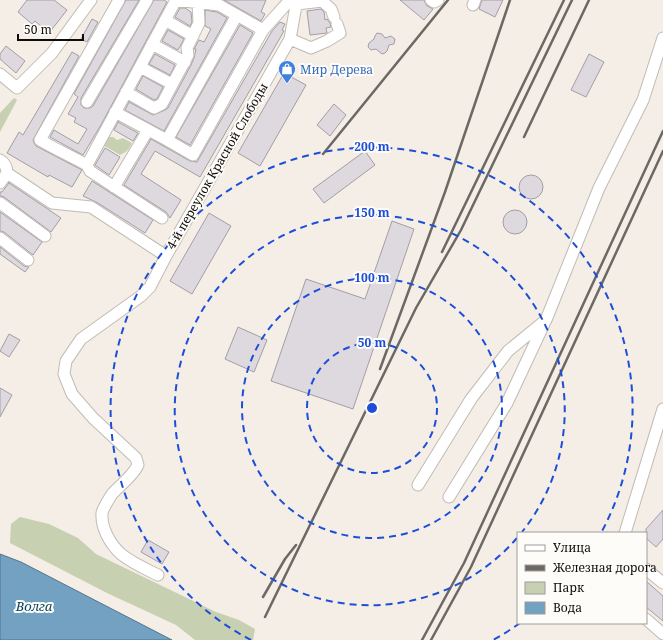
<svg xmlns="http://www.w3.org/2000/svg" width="663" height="640" viewBox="0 0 663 640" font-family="'Noto Serif',serif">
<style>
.green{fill:#c7d0b1}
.water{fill:#73a1c2;stroke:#55748b}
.building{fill:#ded8df;stroke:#a39ea5}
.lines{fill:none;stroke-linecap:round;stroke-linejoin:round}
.minor-casing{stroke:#c1bbb5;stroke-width:13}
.minor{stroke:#fff;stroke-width:11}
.rail{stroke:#6c6964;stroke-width:2.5}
.ring{fill:none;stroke:#1d4ed8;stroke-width:2;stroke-dasharray:7 5}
.labels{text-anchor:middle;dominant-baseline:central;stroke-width:4;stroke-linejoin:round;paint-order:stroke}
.shop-label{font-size:12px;fill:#366cbe;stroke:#fefcf9;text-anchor:start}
.street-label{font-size:12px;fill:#0e0c0a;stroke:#fefcf9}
.water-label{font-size:13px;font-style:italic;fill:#054263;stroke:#fefcf9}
.centre{fill:#1d4ed8;stroke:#fefcf9;stroke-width:2}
.ring-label{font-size:12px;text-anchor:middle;font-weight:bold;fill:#1d4ed8;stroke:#fefcf9;stroke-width:4;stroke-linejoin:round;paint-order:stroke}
</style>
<rect width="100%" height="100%" fill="#f4eee7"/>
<path class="green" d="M14,98L17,100L0,132V113Z
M107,137H113L117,140L123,138L132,143C129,149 127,152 120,155L108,148L102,145Z
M20,517L49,524L78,538L96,554L216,612L239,620L255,629L253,640H195L176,625L107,593L10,543L11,524Z"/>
<path class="water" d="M0,554L21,562L172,640H0Z"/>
<path class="building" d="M27,0H54L67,10L49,33L35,21L32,24L18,12Z
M126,0H139L81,98V105L84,108H90L93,106L154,0H164L167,2L102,123L83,155L50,137L54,130L78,144L87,129L74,122L76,118L68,114L78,97L74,94Z
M224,0H266L261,12L265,14L261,21Z
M400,0H424L427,6L433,9L424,20Z
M482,0H503L495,17L479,9Z
M180,8H185L191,12L192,22L190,26L175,17Z
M321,9L324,12L325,20L327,19L330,23L331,27L326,28L327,33L310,35L307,11Z
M205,10L217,12L227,18L164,131L125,110L129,102L153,115L165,110L168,108L191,65L194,58L196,49H194L199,40L204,42L211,29L205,26Z
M92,19L98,22L87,42L81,39Z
M280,22L285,24L282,30L284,31L200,177L155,151L141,174L181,200L170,218L166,212L124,185L151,139L190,161L197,162L272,31Z
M240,25L253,33L190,145L176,137Z
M168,30L184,39L178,50L162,41Z
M377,33L382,34L385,38L391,36L395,39L394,44L389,45L387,51L385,53L382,54L376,49L371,50L368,47L369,43L374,39L375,36Z
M6,46L25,61L16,73L0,59V54Z
M72,52L79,56L33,140L34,143L36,146L82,170L72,187L49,175L48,177L7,153L19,132L23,135Z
M155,54L175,65L170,75L149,64Z
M589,54L604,62L586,97L571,90Z
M284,73L306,85L260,166L238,153Z
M143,76L163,87L157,99L154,100L136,89Z
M334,104L346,115L330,136L317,125Z
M118,122L138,133L133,141L114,130Z
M105,148L120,157L109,175L95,165Z
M365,151L375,165L324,203L313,189Z
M519 187a12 12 0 1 1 24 0a12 12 0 1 1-24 0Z
M92,181L153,220L145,233L98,203L83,196Z
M9,183L61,218L51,232L4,197L0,196V192H2Z
M503 222a12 12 0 1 1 24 0a12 12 0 1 1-24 0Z
M0,212L42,242L33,255L4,232L0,231Z
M209,213L231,226L192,294L170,281Z
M392,221L414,229L353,409L271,381L306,279L365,299Z
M0,247L24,266L29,267L25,272L0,254Z
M238,327L267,340L254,372L225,359Z
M9,334L20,340L9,357L0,351Z
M0,388L12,395L0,417Z
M663,510V539L656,547L646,538V529Z
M148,540L169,552L162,564L141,552Z
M646,581L663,596V621L646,607Z"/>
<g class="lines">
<defs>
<path id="minor" d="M119,0L40,140C55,149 71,156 87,165L176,0
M175,0L219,5L263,30
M431,0L434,2L438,0
M297,4L322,1L331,9L334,17
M473,5L475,0
M237,15L167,140L193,155L263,30L290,0
M165,20L193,36
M290,39L311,48L327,41L340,33L337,24
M152,44L185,62
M140,67L172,84
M0,74L17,88L52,53L91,0
M126,92L154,108L162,104L188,55L187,48L199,23L198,3
M87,102L147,0
M115,112L167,140
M0,160C5,163 7,167 7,173L52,203L91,207L166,256
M87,165L90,171L162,218
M0,183L7,173
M114,187L148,130
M0,203L45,236
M0,238L28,260
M418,485L471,399L508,351L546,320L599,188L643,100L663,38
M449,497L507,403L544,324
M625,533L663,409
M646,569L663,583
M158,575C146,569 132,563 121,554C110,544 101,528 102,513C103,508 109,499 112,494C121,484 132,477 138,465L136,458L93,418L72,394L64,374L66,361L81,339L141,296L150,287L166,256L290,39L297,0
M646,619L663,634"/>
</defs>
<use href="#minor" class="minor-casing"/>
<use href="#minor" class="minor"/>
<path class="rail" d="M524,137L589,0
M323,154L448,0
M442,252L564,0
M380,369L445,192L510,0
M263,597L285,559L296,545
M265,617L416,308L461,230L572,0
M422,640L464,563L663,131
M431,640L471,567L663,151"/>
</g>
<g class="ring">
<circle cx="372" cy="408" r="65"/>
<circle cx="372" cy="408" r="130"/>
<path d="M517 538A195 195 0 1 1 522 532"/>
<path d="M520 623A261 261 0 0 1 493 640M251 640A261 261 0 1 1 601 533"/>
</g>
<defs>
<symbol id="shop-pin" viewBox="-11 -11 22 30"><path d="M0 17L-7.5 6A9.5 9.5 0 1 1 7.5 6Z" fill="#3f7fe0" stroke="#fefcf9"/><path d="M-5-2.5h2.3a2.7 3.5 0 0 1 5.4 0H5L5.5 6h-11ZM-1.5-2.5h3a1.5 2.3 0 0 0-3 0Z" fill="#fff"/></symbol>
</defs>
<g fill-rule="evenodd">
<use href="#shop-pin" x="277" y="59" width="20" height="27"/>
</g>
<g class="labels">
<g class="shop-label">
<text x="300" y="69">Мир Дерева</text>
</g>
<g class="street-label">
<text transform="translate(217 166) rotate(-60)">4-й переулок Красной Слободы</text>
</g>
<g class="water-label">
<text x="34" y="606">Волга</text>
</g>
</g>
<circle cx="372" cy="408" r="6" class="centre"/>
<g class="ring-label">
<text x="372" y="151">200 m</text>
<text x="372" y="217">150 m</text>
<text x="372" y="282">100 m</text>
<text x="372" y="347">50 m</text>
</g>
<rect x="517" y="532" width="130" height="92" fill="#fefcf9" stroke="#9e9c99"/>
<rect x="525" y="545" width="20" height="6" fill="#ffffff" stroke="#9e9c99"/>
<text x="553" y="552" font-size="12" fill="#0e0c0a">Улица</text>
<rect x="525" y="565" width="20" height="6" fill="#6c6964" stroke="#9e9c99"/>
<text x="553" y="572" font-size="12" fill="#0e0c0a">Железная дорога</text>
<rect x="525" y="582" width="20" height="12" fill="#c7d0b1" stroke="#9e9c99"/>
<text x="553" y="592" font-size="12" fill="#0e0c0a">Парк</text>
<rect x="525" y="602" width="20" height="12" fill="#73a1c2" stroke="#9e9c99"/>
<text x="553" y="612" font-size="12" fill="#0e0c0a">Вода</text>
<path d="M18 34v6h65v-6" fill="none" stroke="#0e0c0a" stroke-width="2"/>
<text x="24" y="34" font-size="12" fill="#0e0c0a" stroke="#fefcf9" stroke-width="3" paint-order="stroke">50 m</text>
</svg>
